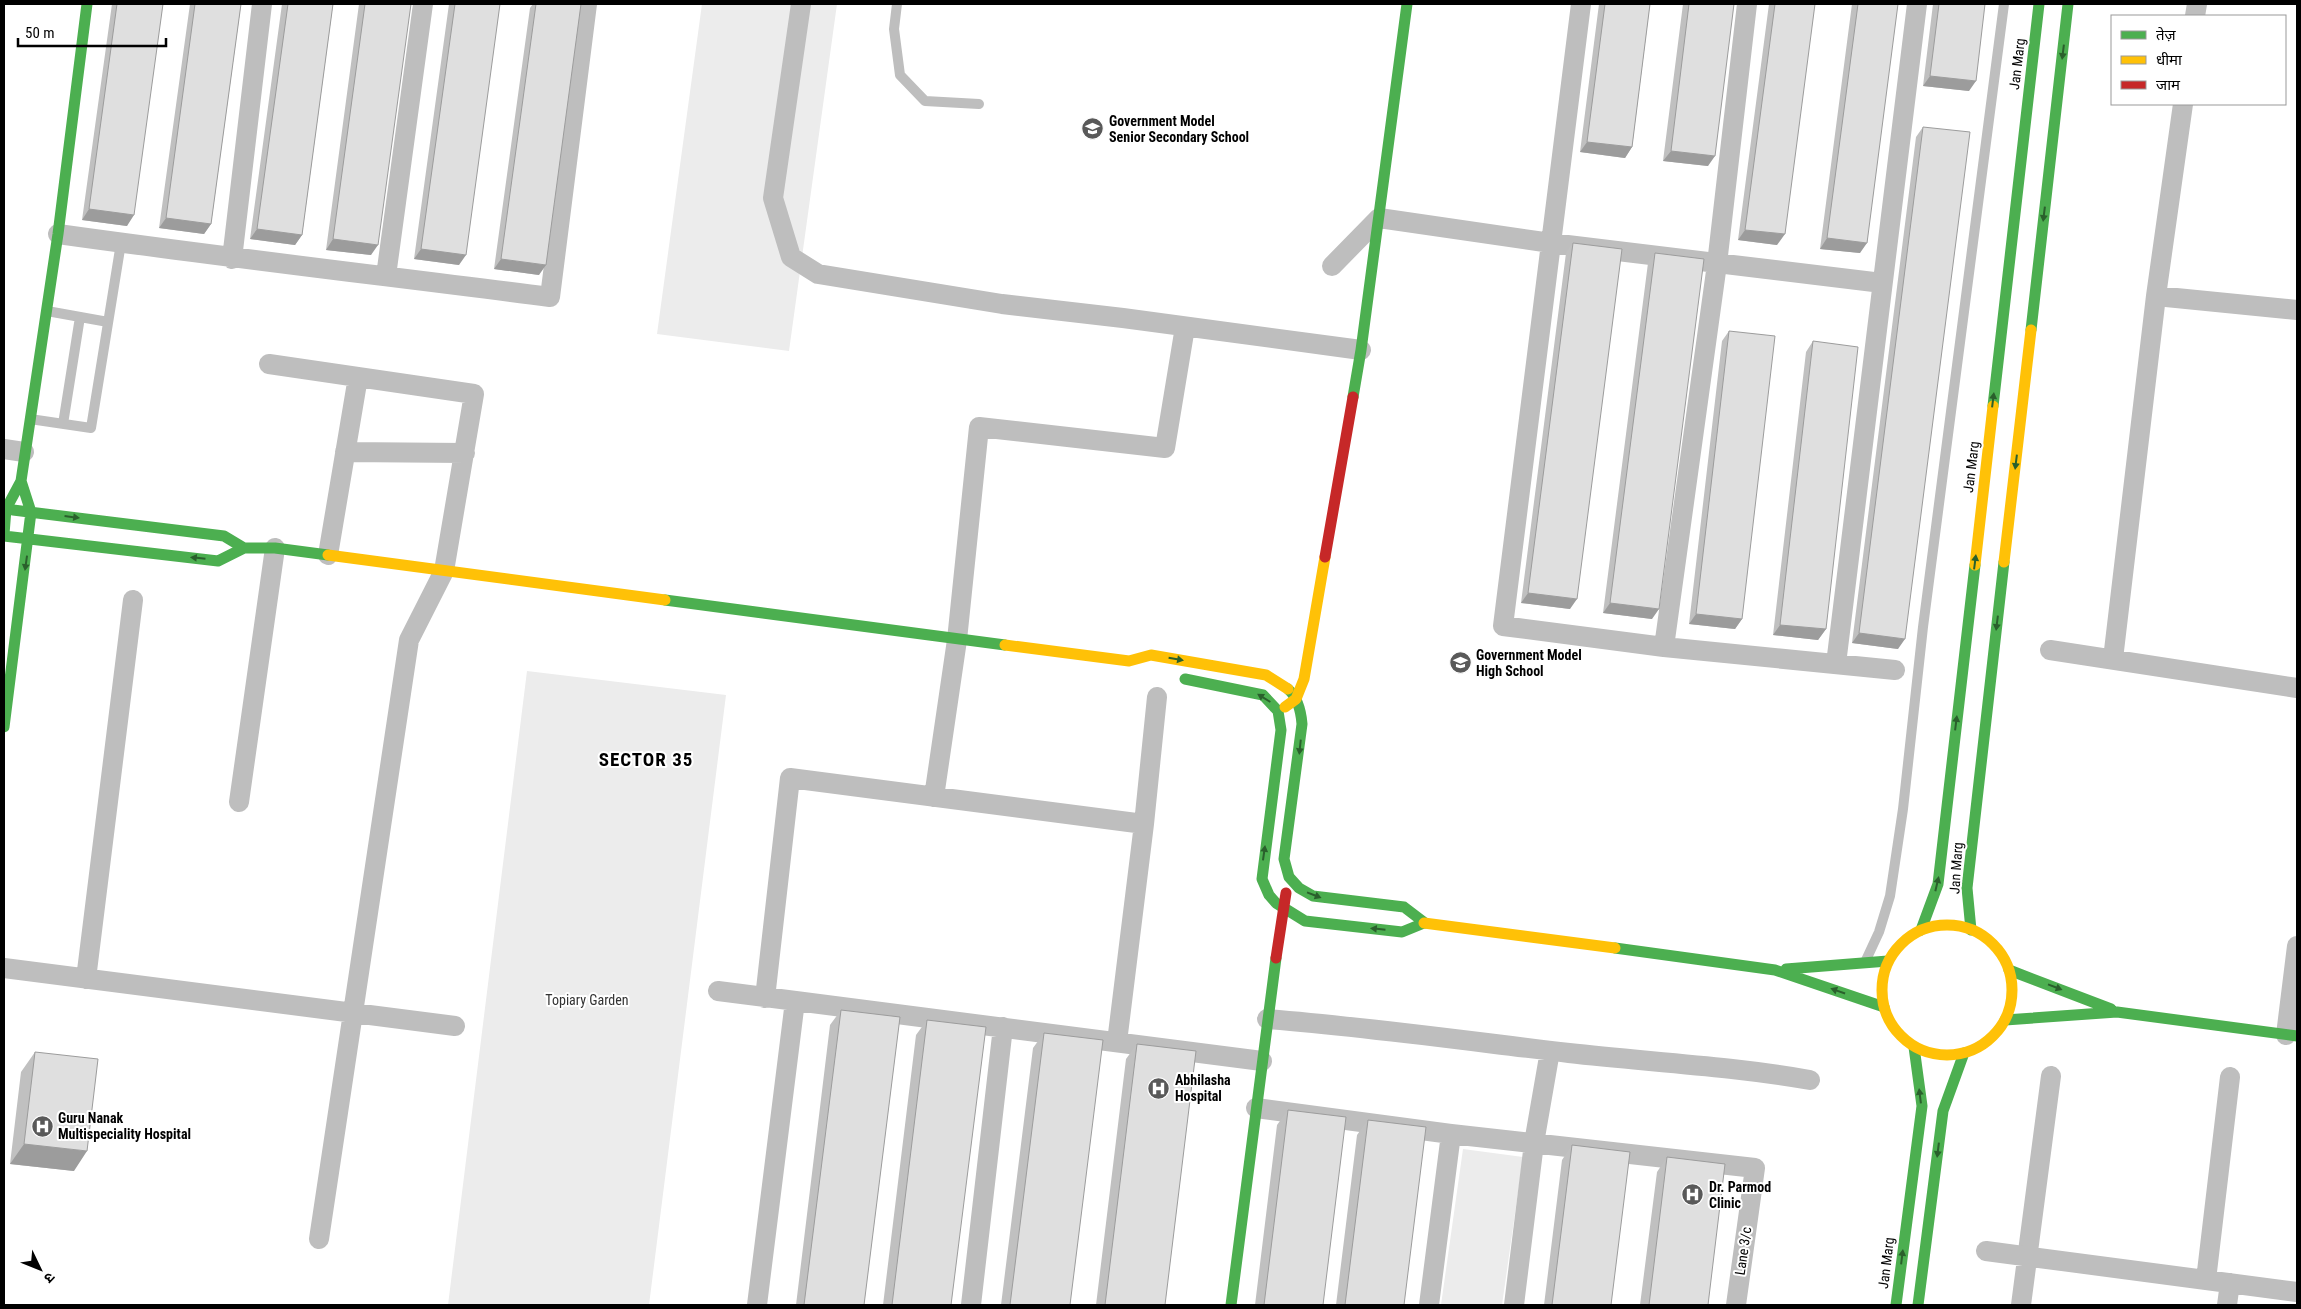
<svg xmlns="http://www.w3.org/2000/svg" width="2301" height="1309" viewBox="0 0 2301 1309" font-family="'Roboto Condensed','Noto Sans Devanagari',sans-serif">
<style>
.park{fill:#ececec}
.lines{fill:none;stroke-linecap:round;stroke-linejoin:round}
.lane{stroke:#bebebe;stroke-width:10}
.street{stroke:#bebebe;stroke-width:20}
.fast{stroke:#4caf50;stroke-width:11}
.slow{stroke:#ffc107;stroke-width:11}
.jam{stroke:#c62828;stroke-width:11}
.wall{fill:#c0c0c0}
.shaded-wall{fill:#9c9c9c}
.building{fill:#dfdfdf;stroke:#9c9c9c}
.oneway{fill:#2a602c}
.labels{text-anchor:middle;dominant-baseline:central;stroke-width:4;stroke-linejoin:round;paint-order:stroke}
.street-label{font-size:14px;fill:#000;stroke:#fff}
.poi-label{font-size:14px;font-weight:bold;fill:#000;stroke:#fff;text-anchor:start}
.park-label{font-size:14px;fill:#333;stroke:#fff}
.district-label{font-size:19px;font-weight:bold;letter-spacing:1px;fill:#000;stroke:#fff}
</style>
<rect width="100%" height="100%" fill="#fff"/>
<path class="park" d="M702,4H837L789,351L657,334Z
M527,671L726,695L649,1305H448Z
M1463,1149L1523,1157L1502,1305H1441Z"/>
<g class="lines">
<path class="lane" d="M897,4L894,29L900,75L925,101L979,104
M47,311L108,322
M30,419L91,428L121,243
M63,424L80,317
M1866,960L1879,932L1890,896L1903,809L1923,627L2004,4"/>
<path class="street" d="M801,4L773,198L791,257L818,274L1002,304L1123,318L1361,350
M1581,4L1503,626L1664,647L1895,670
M2195,16L2197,4
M58,234C222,257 386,276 550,297L587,4
M232,259L262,4
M1332,266L1379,218L1551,243L1882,283
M386,276L423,4
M2156,296L2297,310
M269,364L474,394L444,571L409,640L319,1239
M4,449L24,452
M345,452L465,453
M328,555L358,377
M1664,647L1717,264L1747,4
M2050,650L2297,688
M2113,659L2156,296L2183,104
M1836,664L1917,4
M934,797L957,640L979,427L1165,448L1185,327
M239,802L275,548
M1144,824L1157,697
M4,968L455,1026
M86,979L133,600
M718,991L1262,1061
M765,998L790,778L1144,824L1117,1042
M1267,1019C1368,1027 1468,1041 1569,1053C1649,1062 1730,1066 1810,1080
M2286,1035L2297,946
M1256,1108L1451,1134L1755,1168L1736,1305
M1986,1251L2297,1292
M2206,1280L2230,1077
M757,1305L795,1001
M971,1305L1003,1027
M1429,1305L1451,1134
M1514,1305L1534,1143L1550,1051
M2021,1305L2051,1076
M2227,1305L2230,1283"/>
<path class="fast" d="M2031,330L2068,4
M1353,397L1361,350L1407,4
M1993,406L2039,4
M13,510L224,536L244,548
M4,534L6,509L21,481L58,234L87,4
M4,536L218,561L244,548H275L328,555
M665,600L1005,645
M1185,679L1263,695L1278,711L1281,730L1262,879L1269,895L1276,903L1305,921L1402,932L1424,923
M1288,689C1298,698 1301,711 1302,724L1284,859L1289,877L1299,888L1313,896L1404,907L1425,923
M4,727L31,512L21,481
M1921,930L1938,884L1975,565
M1971,930L1967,888L2004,562
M1615,948L1775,970L1884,1007
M1786,969L1888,961
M2009,970L2111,1009
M2005,1020L2117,1012L2297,1036
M1231,1305L1276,958
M1896,1305L1922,1106L1914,1047
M1918,1305L1943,1111L1964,1053"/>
<path class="slow" d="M328,555L665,600
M2004,562L2031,330
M1975,565L1993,406
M1005,645L1129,661L1151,655L1266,675L1288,689
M1285,707L1296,699L1304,679L1325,557
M1424,923L1615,948
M1882 990a65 65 0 1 1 130 0a65 65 0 1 1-130 0Z"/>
<path class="jam" d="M1325,557L1353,397
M1276,958L1286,893"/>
</g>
<path class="wall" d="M112,4H163L127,226L82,220Z
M190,4H241L211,224L204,234L159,228Z
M282,4H333L302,235L295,245L250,239Z
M359,4H411L371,255L326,250Z
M449,4H500L459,265L414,259Z
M533,4H581L539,275L494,269L530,8Z
M1599,4H1650L1632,147L1625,158L1580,152Z
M1683,4H1734L1708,166L1663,161Z
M1769,4H1815L1777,245L1738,240Z
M1852,4H1898L1860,253L1820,249Z
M1933,4H1985L1969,91L1923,86Z
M1923,127L1898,649L1852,643L1916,137Z
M1573,243L1570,609L1521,603L1566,253Z
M1655,253L1652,619L1603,613L1648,263Z
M1729,331L1742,619L1735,629L1689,624L1722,341Z
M1813,341L1826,629L1818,640L1773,635L1806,352Z
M841,1010L864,1305H796L830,1025Z
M927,1020L951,1305H883L916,1035Z
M1044,1033L1070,1305H1001L1033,1048Z
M1137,1044L1165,1305H1096L1126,1059Z
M35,1052L74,1171L10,1164L21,1072Z
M1288,1110L1323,1305H1255L1277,1125Z
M1368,1120L1404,1305H1336L1357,1135Z
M1572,1145L1611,1305H1544L1562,1160Z
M1667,1157L1708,1305H1640L1657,1172Z"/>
<path class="shaded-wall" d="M1930,76L1976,81L1969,91L1923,86Z
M1587,142L1632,147L1625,158L1580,152Z
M1671,151L1715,156L1708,166L1663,161Z
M89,209L134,215L127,226L82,220Z
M166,218L211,224L204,234L159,228Z
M257,229L302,235L295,245L250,239Z
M1745,230L1785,234L1777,245L1738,240Z
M1827,238L1867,243L1860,253L1820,249Z
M333,239L378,245L371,255L326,250Z
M421,249L466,255L459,265L414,259Z
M501,259L546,265L539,275L494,269Z
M1528,593L1577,599L1570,609L1521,603Z
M1610,603L1659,609L1652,619L1603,613Z
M1696,614L1742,619L1735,629L1689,624Z
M1780,625L1826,629L1818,640L1773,635Z
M1859,633L1905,639L1898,649L1852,643Z
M24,1144L87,1151L74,1171L10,1164Z"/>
<path class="building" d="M117,4H163L134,215L89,209Z
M195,4H241L211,224L166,218Z
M288,4H333L302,235L257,229Z
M365,4H411L378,245L333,239Z
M455,4H500L466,255L421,249Z
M536,4H581L546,265L501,259Z
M1605,4H1650L1632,147L1587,142Z
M1689,4H1734L1715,156L1671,151Z
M1775,4H1815L1785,234L1745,230Z
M1858,4H1898L1867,243L1827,238Z
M1939,4H1985L1976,81L1930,76Z
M1923,127L1970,132L1905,639L1859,633Z
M1573,243L1622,249L1577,599L1528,593Z
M1655,253L1704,259L1659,609L1610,603Z
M1729,331L1775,336L1742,619L1696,614Z
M1813,341L1858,347L1826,629L1780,625Z
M841,1010L900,1017L864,1305H804Z
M927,1020L986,1027L951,1305H892Z
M1044,1033L1103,1040L1070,1305H1010Z
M1137,1044L1196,1051L1165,1305H1105Z
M35,1052L98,1059L87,1151L24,1144Z
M1288,1110L1346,1117L1323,1305H1264Z
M1368,1120L1426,1127L1404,1305H1345Z
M1572,1145L1630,1152L1611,1305H1552Z
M1667,1157L1725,1164L1708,1305H1649Z"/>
<defs><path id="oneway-solid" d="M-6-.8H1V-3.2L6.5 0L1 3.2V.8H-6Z" transform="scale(1.25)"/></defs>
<g class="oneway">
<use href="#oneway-solid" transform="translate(2063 52) rotate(97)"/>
<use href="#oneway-solid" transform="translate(2044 214) rotate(97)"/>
<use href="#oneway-solid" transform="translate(1993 400) rotate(-83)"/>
<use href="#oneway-solid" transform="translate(2016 462) rotate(97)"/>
<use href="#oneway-solid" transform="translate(72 517) rotate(7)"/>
<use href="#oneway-solid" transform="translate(198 558) rotate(-174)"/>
<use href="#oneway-solid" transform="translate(1975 562) rotate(-83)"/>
<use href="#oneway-solid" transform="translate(26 563) rotate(98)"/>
<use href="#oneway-solid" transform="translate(1997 623) rotate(97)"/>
<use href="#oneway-solid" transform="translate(1176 659) rotate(10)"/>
<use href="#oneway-solid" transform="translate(1264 698) rotate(-148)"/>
<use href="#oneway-solid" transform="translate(1956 723) rotate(-83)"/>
<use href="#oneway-solid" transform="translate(1300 747) rotate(96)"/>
<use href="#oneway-solid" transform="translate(1264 853) rotate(-82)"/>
<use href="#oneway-solid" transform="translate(1937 884) rotate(-77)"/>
<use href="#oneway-solid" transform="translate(1314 895) rotate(21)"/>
<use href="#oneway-solid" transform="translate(1378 929) rotate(-174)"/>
<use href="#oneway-solid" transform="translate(2055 987) rotate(21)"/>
<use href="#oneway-solid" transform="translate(1838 991) rotate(-161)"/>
<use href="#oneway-solid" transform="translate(1920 1096) rotate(-97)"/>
<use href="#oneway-solid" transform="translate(1938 1150) rotate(97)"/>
<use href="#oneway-solid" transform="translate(1902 1257) rotate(-83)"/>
</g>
<defs>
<symbol id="school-disc" viewBox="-11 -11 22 22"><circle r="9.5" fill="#595959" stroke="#fff"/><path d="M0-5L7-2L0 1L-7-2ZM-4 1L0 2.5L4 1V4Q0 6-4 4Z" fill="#fff"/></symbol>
<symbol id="hospital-disc" viewBox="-11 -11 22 22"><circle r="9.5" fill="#595959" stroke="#fff"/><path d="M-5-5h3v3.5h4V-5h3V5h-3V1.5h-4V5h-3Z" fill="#fff"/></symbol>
</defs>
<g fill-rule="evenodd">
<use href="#school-disc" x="1080" y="116" width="25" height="25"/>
<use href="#school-disc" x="1448" y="650" width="25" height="25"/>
<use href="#hospital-disc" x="1146" y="1076" width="25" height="25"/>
<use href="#hospital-disc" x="30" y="1114" width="25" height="25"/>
<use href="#hospital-disc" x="1680" y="1182" width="25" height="25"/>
</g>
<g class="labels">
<g class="street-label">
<text transform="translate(2017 64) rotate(-83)">Jan Marg</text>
<text transform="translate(1971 467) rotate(-83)">Jan Marg</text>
<text transform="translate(1956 868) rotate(-86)">Jan Marg</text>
<text transform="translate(1743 1251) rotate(-82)">Lane 3/c</text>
<text transform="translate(1886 1263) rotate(-83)">Jan Marg</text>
</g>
<g class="poi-label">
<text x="1109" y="121">Government Model<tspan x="1109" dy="16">Senior Secondary School</tspan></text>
<text x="1476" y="655">Government Model<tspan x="1476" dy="16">High School</tspan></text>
<text x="1175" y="1080">Abhilasha<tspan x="1175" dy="16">Hospital</tspan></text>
<text x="58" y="1118">Guru Nanak<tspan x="58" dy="16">Multispeciality Hospital</tspan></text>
<text x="1709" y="1187">Dr. Parmod<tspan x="1709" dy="16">Clinic</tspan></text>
</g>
<g class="park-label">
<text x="587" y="1000">Topiary Garden</text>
</g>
<g class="district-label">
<text x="646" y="759">SECTOR 35</text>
</g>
</g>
<rect width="2301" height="1309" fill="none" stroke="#000000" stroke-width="10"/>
<rect x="2111" y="15" width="175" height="90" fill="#ffffff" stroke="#999999"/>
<rect x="2121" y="31" width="25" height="8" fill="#4caf50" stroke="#999999"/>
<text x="2156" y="40" font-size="15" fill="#000000">तेज़</text>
<rect x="2121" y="56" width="25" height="8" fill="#ffc107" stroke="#999999"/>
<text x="2156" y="65" font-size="15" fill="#000000">धीमा</text>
<rect x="2121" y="81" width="25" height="8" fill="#c62828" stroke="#999999"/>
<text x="2156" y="90" font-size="15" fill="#000000">जाम</text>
<g transform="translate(40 1269) rotate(133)" stroke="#ffffff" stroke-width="4" paint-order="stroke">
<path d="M0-4L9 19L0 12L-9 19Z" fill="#000000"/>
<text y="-8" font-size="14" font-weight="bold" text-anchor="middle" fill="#000000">उ</text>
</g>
<path d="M18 38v8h148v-8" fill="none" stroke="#000000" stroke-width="2.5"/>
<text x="25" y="38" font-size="15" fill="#000000" stroke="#ffffff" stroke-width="4" paint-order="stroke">50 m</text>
</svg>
